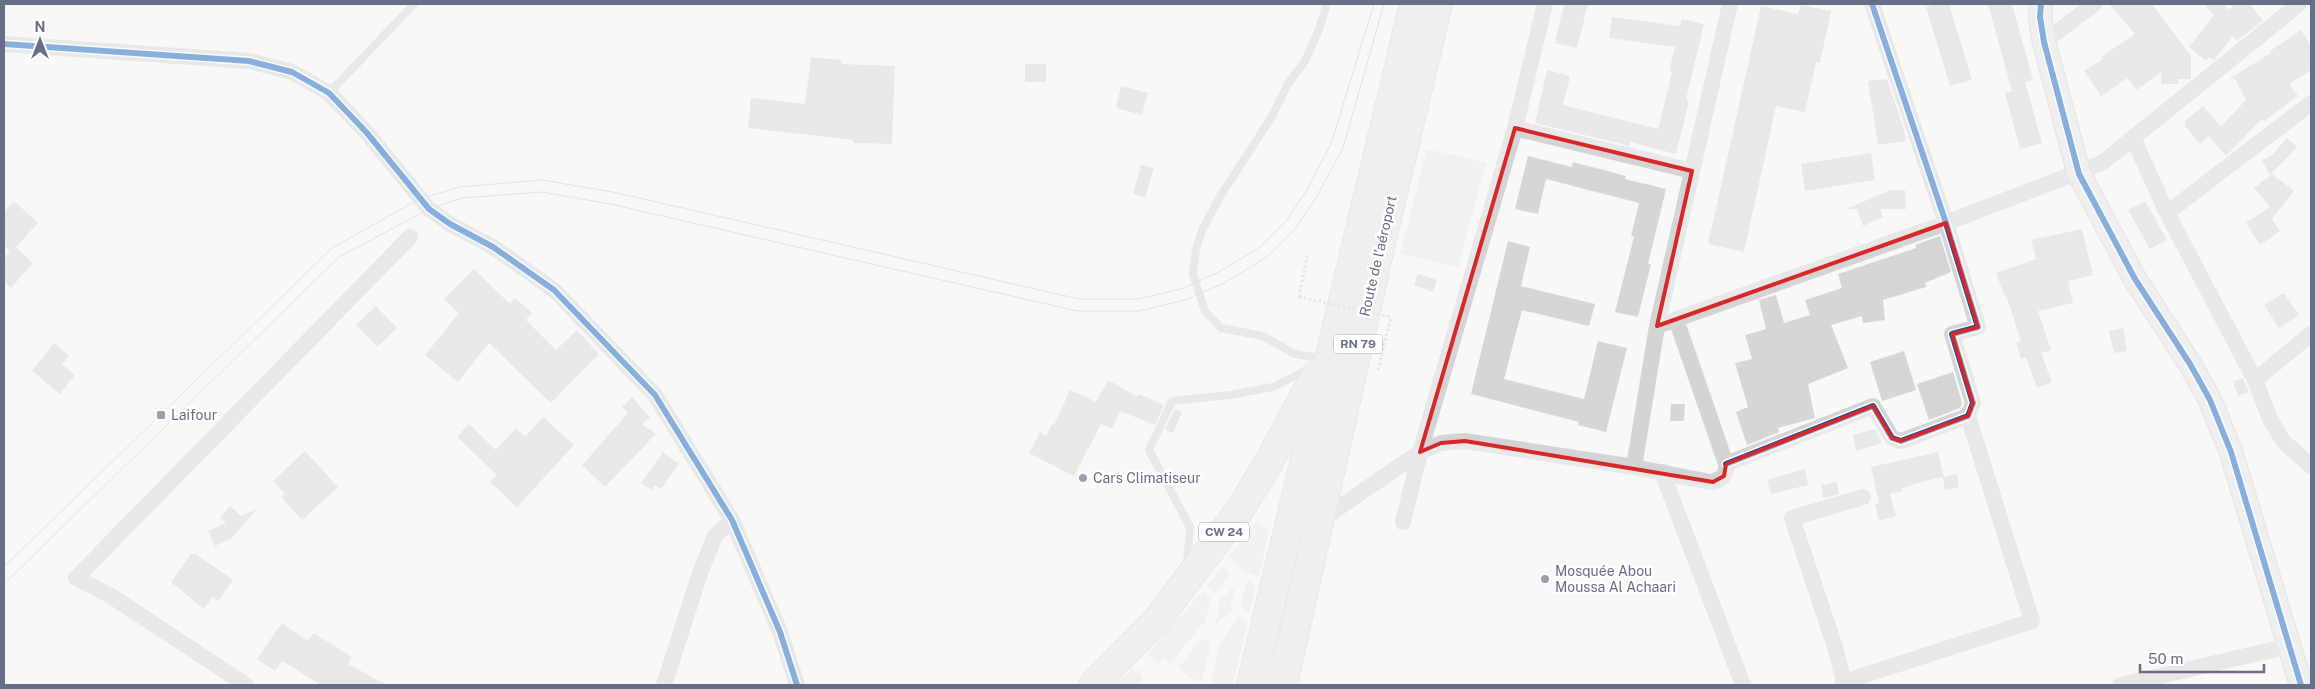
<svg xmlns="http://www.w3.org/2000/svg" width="2315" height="689" viewBox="0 0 2315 689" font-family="'Public Sans',sans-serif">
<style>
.green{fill:#e6ebe5}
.building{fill:#d6d6d7}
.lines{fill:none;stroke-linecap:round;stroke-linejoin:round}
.secondary-casing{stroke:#d5d6d7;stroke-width:25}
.highway-casing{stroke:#d3d4d5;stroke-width:30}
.path{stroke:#d1d1d2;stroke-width:3;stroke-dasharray:2.5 2.5;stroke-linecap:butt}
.lane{stroke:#d4d4d6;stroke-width:8}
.street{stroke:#d4d4d6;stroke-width:16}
.secondary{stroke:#e4e5e6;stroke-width:22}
.highway{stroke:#e4e5e6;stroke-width:28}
.tram{stroke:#cacacc;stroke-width:1}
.path-bridge{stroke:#d1d1d2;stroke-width:3;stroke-dasharray:2.5 2.5;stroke-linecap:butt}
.cycleway-casing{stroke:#fff;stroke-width:9}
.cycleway{stroke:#0057b8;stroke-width:6}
.marked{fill:none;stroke:#d62828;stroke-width:4;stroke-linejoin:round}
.poi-dot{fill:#9a9eaf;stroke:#fff;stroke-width:2}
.labels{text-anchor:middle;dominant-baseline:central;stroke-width:5;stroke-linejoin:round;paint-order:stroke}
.shield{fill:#fff;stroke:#959aac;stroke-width:1}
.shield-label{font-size:12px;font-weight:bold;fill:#676e88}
.street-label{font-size:14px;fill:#676e88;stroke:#fff}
.poi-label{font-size:14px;fill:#676e88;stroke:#fff;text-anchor:start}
</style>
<rect width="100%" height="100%" fill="#f8f8f7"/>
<path class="green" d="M1427,149L1486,163L1458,267L1400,254Z
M1255,523L1269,530L1259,577L1242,570L1229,556Z
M1223,567L1230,575L1215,593L1207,585Z
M1247,581L1256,585L1249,613L1240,606Z
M1237,584L1231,601L1232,610L1214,626L1219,610V601Z
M1203,591L1211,599L1205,621L1170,664L1163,657L1158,664L1147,654Z
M1239,617L1248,621L1233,685H1218L1211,682L1220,644Z
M1202,638L1211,643L1202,681L1190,678L1179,667Z
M1133,668L1135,671L1140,670V675L1143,679L1137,685H1115Z"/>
<path class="building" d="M1564,4H1588L1577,48L1555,43Z
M1937,4H1949L1972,80L1950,86L1926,7Z
M1988,4H2012L2033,80L2025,82L2042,143L2020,149L2005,93L2012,91Z
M2109,4H2152L2191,56V79H2178V84H2161V73L2136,90L2128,78L2101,96L2084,71L2103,59L2101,57L2135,34Z
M2204,4H2224L2229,10L2235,4H2249L2263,20L2237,41L2233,36L2214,60L2209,57L2206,61L2189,47L2214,15Z
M1801,5L1831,11L1820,63L1816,62L1805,112L1776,106L1744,252L1708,244L1761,6L1798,14Z
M1612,17L1680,26L1682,19L1704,24L1686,100L1689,101L1676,154L1630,142V146L1535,123L1547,70L1570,76L1563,105L1658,129L1672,72L1669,71L1675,47L1609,38Z
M2301,30L2311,45V70L2289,84L2298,96L2264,121L2262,119L2226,156L2209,136L2200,144L2185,126V121L2203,106L2221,126L2246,100L2235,79H2229L2271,53L2270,51Z
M811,57L842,60L841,64L895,66L892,144L854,143V140L748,128L751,98L805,104Z
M1025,64H1046V82H1025Z
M1887,79L1904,129L1906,141L1878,145L1868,81Z
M1121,86L1148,93L1142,115L1116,108Z
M2287,138L2297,147L2270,175L2262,160L2273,154Z
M1871,153L1875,180L1805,191L1801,164Z
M1528,156L1572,167L1573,162L1626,176L1625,179L1666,189L1648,264H1651L1638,317L1615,312L1634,237L1631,236L1639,203L1546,179L1538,214L1515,209Z
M1141,165L1154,168L1145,198L1133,194Z
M2272,174L2294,191L2272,219L2280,231L2260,245L2246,223L2270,207L2254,188Z
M1891,190H1905L1906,209H1880L1883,217L1863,226L1857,209H1846Z
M14,201L38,223L16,247L33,263L11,288L4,282V258L10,251L4,245V212Z
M2145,201L2167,240L2150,249L2128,210Z
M2082,229L2093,275L2068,281L2073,303L2038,311L2051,350L2041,353L2052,382L2037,388L2026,357L2021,359L2016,343L2021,341L2006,295H2004L1996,273L2036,259L2031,240Z
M1940,236L1951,272L1925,283L1926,287L1883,300L1885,320L1863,323L1862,316L1831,325L1848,368L1808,384L1815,418L1778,428L1779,432L1747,445L1736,412L1748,407L1735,363L1752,359L1745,335L1766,329L1759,300L1776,295L1784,323L1810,315L1805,300L1842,288L1838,274L1916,248L1915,245Z
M1508,241L1530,247L1521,286L1595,304L1589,326L1522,310L1504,379L1584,399L1598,341L1627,348L1606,432L1578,425L1579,422L1471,394Z
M474,269L510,304L515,298L532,313L526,320L556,350L577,330L599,354L551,403L489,343L458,382L425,355L459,313L444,299Z
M1418,274L1437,280L1433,292L1414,285Z
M2284,293L2299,315L2279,328L2264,305Z
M376,306L397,328L377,347L356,325Z
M2123,328L2127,351L2114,353L2109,331Z
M54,343L69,356L62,364L75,375L60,394L32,371Z
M1904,351L1916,390L1882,401L1870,362Z
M1953,372L1962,403L1960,408L1929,420L1917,384Z
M2243,378L2249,392L2238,396L2233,382Z
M1108,380L1138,397L1139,394L1164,405L1155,425L1120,411L1112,429L1101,424L1074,476L1029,453L1040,432L1046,436L1052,424L1054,425L1070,390L1096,402Z
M632,397L650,417L642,424L656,434L605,487L582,465L628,413L622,407Z
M1671,404H1685L1684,421H1670Z
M1175,409L1182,412L1173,433L1165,429Z
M543,417L574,445L517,507L490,482L497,475L457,437L469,424L496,450L516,428L525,437Z
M1875,429L1882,443L1856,451L1853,435Z
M305,451L338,487L302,520L281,497L285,494L273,481Z
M663,452L679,464L661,489L655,485L652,490L641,483Z
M1938,452L1944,477L1957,474L1959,487L1945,490L1943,477L1917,483L1901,489L1902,491L1890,494L1896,516L1879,521L1875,504L1879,503L1871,467Z
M1805,469L1808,485L1771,494L1767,480Z
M1837,482L1839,494L1823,498L1821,485Z
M230,506L241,516L258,508L232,538L215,546L208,531L226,523L220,518Z
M191,554H196L233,580L218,601L212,597L204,609L171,582Z
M282,623L308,641L314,633L352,657L348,664L387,685H321L282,661L275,671L257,659Z"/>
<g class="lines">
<defs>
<path id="secondary" d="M2041,4L2040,17L2044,42L2079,174L2135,279L2190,364L2210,400L2231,452L2301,685"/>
<path id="highway" d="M1093,685L1157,620L1237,514L1269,462L1315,376
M1251,685L1414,4
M1283,685L1379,252L1438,4"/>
</defs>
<use href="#secondary" class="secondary-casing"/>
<use href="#highway" class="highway-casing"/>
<path class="path" d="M1299,297L1307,256
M1378,370L1391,317"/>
<path class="lane" d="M329,93L414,4
M1324,359L1295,354L1263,336L1221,328L1205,311L1193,274L1196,249L1203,228L1221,195L1271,118L1288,84L1305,61L1318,32L1327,4
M1187,564L1190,527L1149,450L1172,401L1230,395L1273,387L1311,368"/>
<path class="street" d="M2044,42L2094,4
M4,44L249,61L292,72L329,93L367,133L429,209L450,224L493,247L554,290L655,395L732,520L780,632L797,685
M1515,128L1692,171
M2133,138L2167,213L2255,380L2270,419L2283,441L2311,466
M2167,213L2311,103
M1657,326L1946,223L2102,163L2299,4
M2255,380L2311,334
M1726,464L1873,406L1892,438L1901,441L1968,416L1973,403L1952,334L1978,327L1946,223L1872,4
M1634,467L1657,326L1730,4
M1662,472L1743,685
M1318,522L1420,452L1441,443L1465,441L1634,467L1710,482C1721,481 1727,475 1726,464L1676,319
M1403,522L1420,452L1515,128L1545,4
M1843,682L2032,621L1968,416
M246,685L111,596L76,578L410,237
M664,685L700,573L715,536L732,520
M1845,685L1834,644L1792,518L1863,497
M2121,685L2289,646"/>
<use href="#secondary" class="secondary"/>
<use href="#highway" class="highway"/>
<path class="tram" d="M4,567L332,248L419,199L460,187L542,180L613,192L1079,299H1138L1181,289L1217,273L1239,260L1261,246L1286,221L1307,190L1331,144L1374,4
M4,584L339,257L429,209L462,198L542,192L610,204L1077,311H1139L1185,300L1222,284L1246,270L1269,255L1295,229L1317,196L1343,148L1384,4"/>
<path class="path-bridge" d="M1299,297L1391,317"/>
<defs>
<path id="cycleway" d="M2041,4L2040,17L2044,42L2079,174L2135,279L2190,364L2210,400L2231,452L2301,685
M4,44L249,61L292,72L329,93L367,133L429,209L450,224L493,247L554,290L655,395L732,520L780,632L797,685
M1726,464L1873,406L1892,438L1901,441L1968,416L1973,403L1952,334L1978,327L1946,223L1872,4"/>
</defs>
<use href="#cycleway" class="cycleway-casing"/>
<use href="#cycleway" class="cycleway"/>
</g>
<path d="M0 0H2315V689H0ZM1515,128L1692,171L1657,326L1946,223L1978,327L1952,334L1973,403L1968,416L1901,441L1892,438L1873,406L1726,464L1724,476L1713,482L1465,441L1441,443L1420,452Z" fill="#f8f8f7" fill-opacity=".55" fill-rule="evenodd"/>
<path class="marked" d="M1515,128L1692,171L1657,326L1946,223L1978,327L1952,334L1973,403L1968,416L1901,441L1892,438L1873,406L1726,464L1724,476L1713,482L1465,441L1441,443L1420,452Z"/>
<g class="poi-dot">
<rect x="156" y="410" width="10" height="10" rx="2.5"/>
<circle cx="1083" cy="478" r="5"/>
<circle cx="1545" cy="579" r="5"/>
</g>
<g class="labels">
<g class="shield">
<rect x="1334" y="334.5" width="48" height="19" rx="4"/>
<rect x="1199" y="522.5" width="50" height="19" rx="4"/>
</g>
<g class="shield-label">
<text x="1358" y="344">RN 79</text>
<text x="1224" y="532">CW 24</text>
</g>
<g class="street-label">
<text transform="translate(1378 256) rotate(-77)">Route de l'aéroport</text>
</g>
<g class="poi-label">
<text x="171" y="415">Laifour</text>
<text x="1093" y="478">Cars Climatiseur</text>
<text x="1555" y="571">Mosquée Abou<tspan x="1555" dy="16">Moussa Al Achaari</tspan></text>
</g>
</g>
<rect width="2315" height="689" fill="none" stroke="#676e88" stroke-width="10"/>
<g transform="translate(40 40)" stroke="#ffffff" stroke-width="4" paint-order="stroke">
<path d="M0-4L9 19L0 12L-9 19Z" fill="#676e88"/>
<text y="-8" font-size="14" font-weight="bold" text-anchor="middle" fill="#676e88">N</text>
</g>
<path d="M2140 664v8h124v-8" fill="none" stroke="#676e88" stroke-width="2.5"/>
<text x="2148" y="664" font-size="15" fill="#676e88" stroke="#ffffff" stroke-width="4" paint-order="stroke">50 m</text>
</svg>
